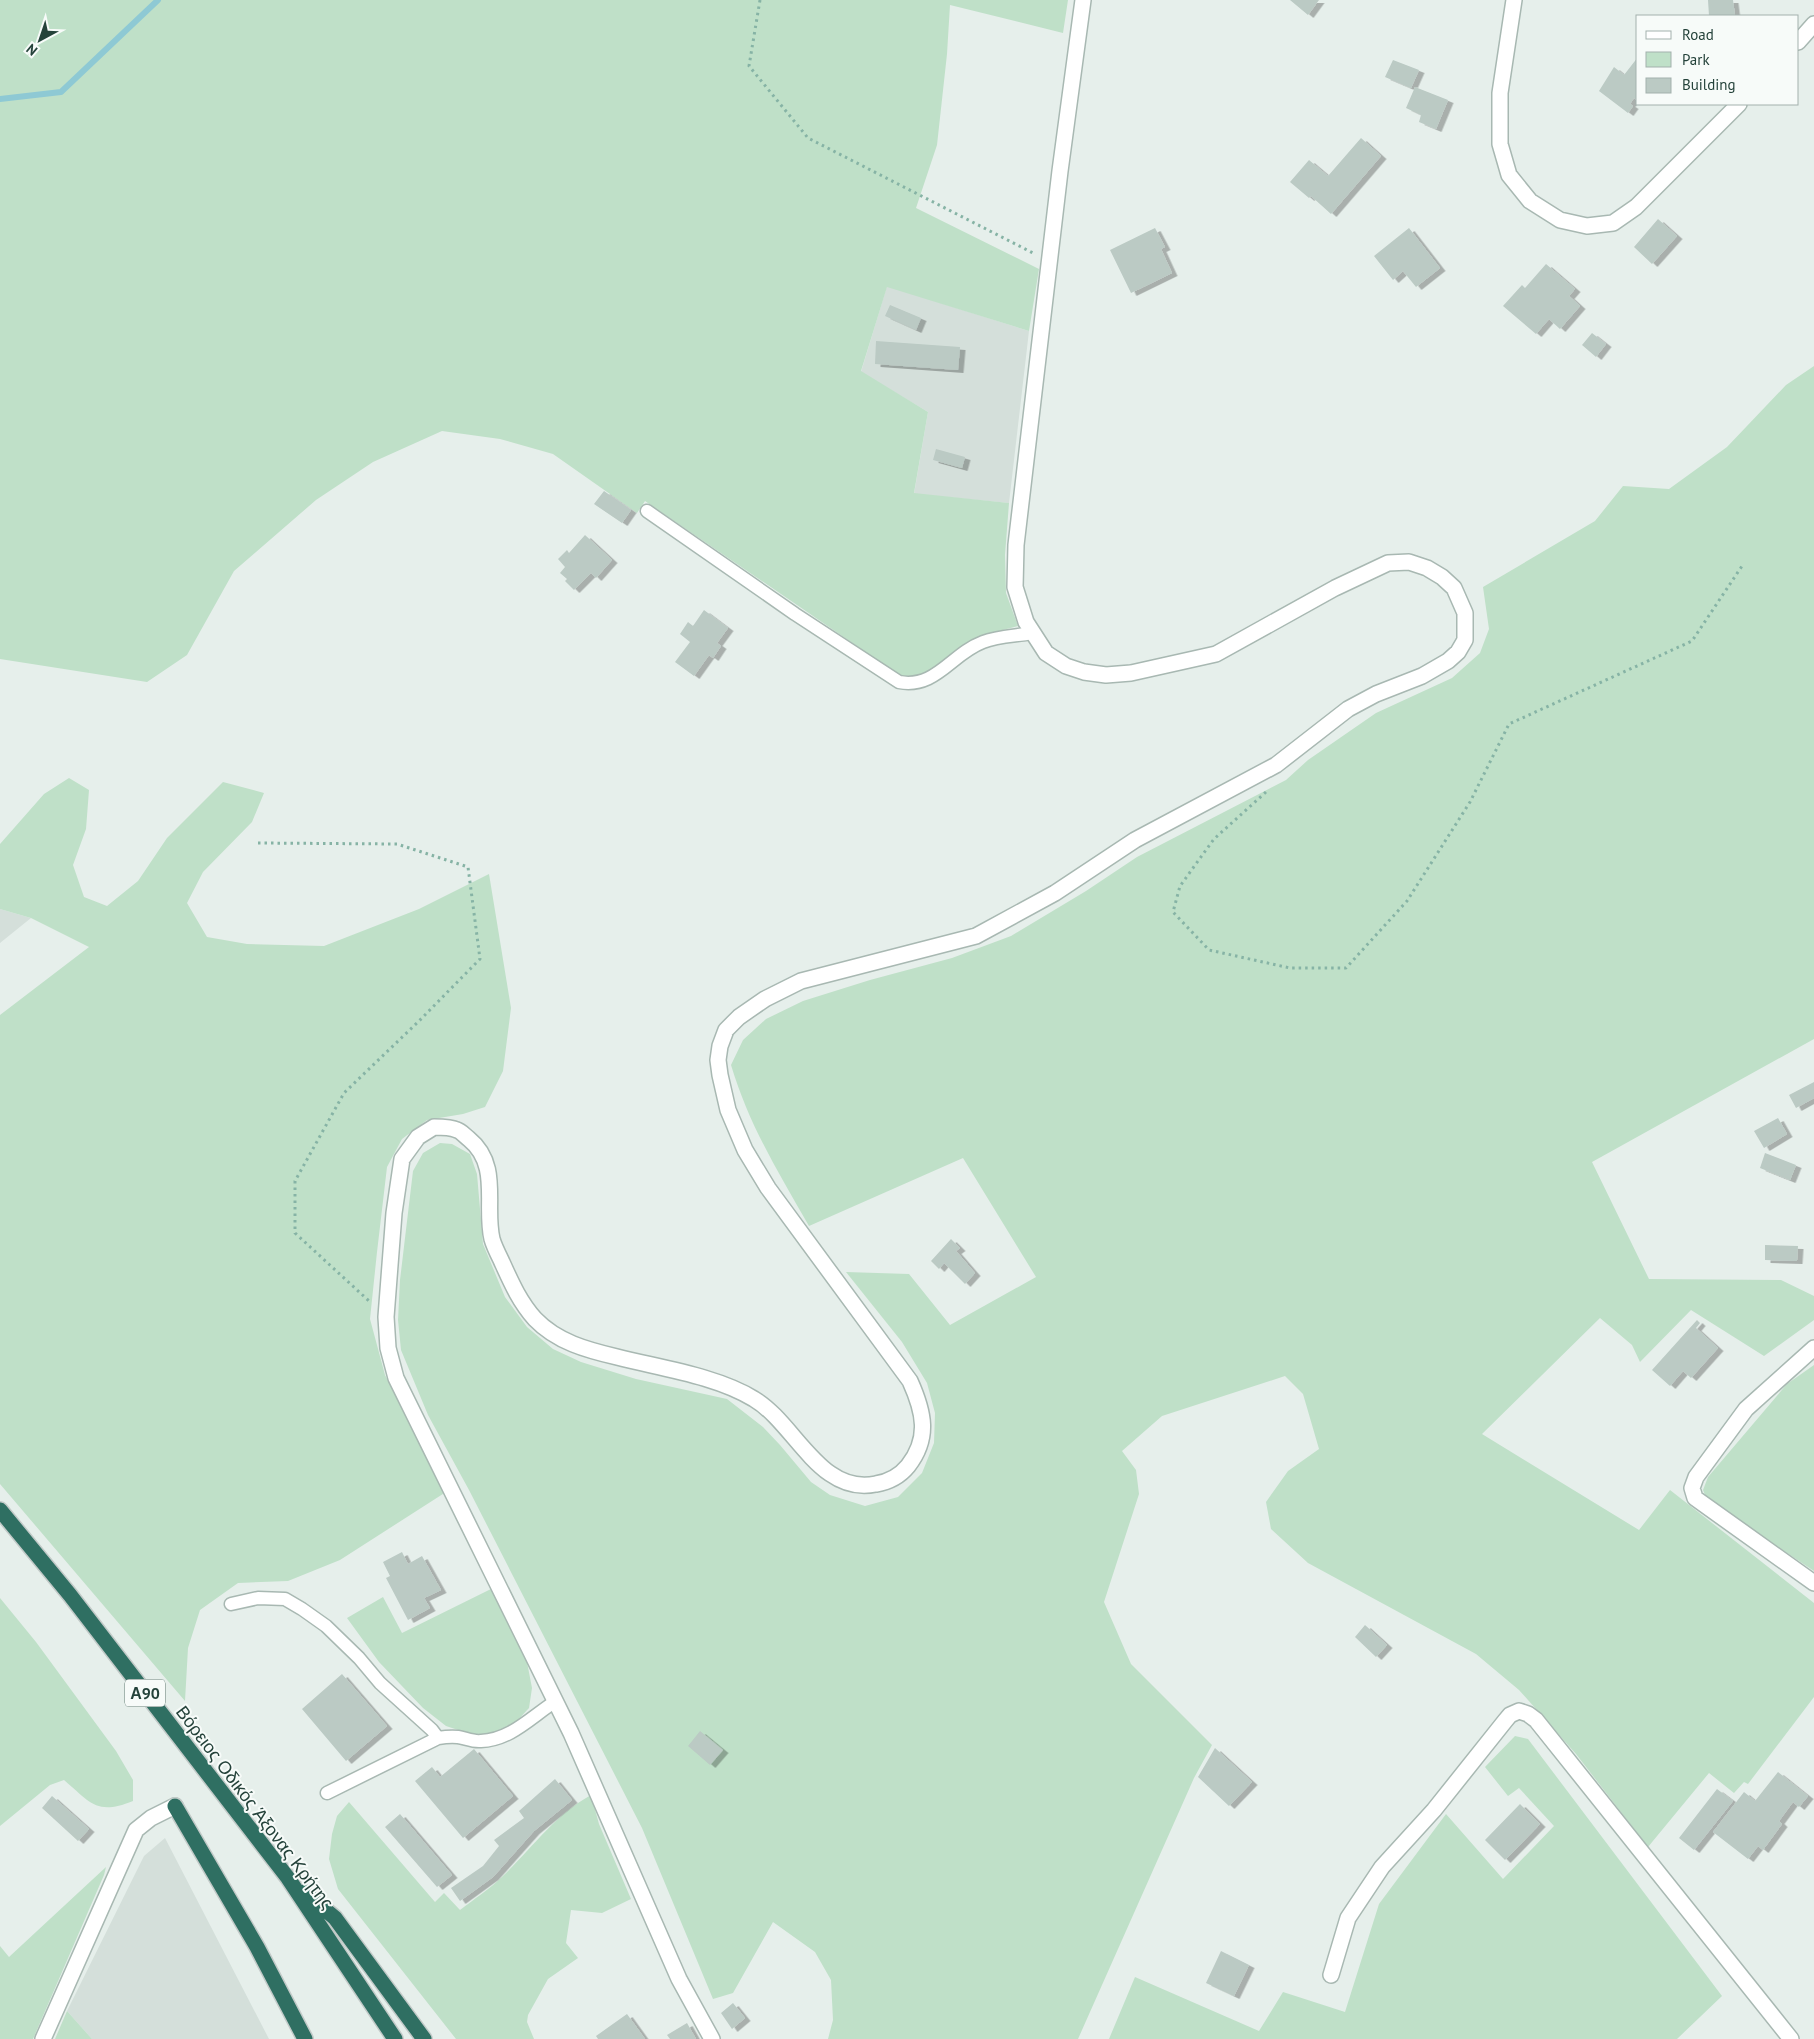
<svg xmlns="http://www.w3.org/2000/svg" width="1814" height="2039" viewBox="0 0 1814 2039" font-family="'PT Sans',sans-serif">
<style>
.built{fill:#d4dfda}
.green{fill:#bfe0c8}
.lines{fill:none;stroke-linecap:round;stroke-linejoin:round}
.stream{stroke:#8ec9d4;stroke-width:6}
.building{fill:#bbcac4;filter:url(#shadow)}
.service-casing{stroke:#a8b8b2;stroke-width:15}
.minor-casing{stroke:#a8b8b2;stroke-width:18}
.motorway-casing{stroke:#c2cac8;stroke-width:18}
.path{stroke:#86b3a5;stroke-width:3;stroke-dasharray:2.5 4;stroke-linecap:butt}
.service{stroke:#fff;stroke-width:12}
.minor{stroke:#fff;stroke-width:15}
.motorway{stroke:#2f6f62;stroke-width:15}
.labels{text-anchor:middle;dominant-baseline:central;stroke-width:4;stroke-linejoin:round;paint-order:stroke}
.shield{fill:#f7fbf9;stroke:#637a73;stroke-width:1}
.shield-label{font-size:16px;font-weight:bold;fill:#24423a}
.street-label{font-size:18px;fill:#24423a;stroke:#f7fbf9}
</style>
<defs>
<filter id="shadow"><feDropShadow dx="5.5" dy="3" stdDeviation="0" flood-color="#0004"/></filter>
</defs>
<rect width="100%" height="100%" fill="#e6efeb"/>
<path class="built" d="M887,286L1029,331L1009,503L914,494L928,412L861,372Z
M0,909L31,918L0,943Z
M165,1838L269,2039H92L67,2011L144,1856Z"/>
<path class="green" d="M0,0H1068L1063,33L950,5L947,54L937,145L916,208L1039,269L1029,331L887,287L861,371L928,412L914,493L1009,503L1005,555L1006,593L1018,626C1003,630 987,633 973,641C949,655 931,678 902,677L645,501L637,513L553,454L500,439L442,431L373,462L316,500L234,571L187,655L147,682L0,659Z
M1814,366V1039L1592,1162L1649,1279L1781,1280L1814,1296V1320L1764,1356L1691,1310L1640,1362L1632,1345L1600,1318L1482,1434L1639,1530L1670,1490L1814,1603V1697L1748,1784L1744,1782L1734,1793L1709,1773L1648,1847L1576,1754L1519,1690L1476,1654L1308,1563L1271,1529L1266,1502L1288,1471L1319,1449L1303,1394L1285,1376L1162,1416L1122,1451L1136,1470L1139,1494L1104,1602L1131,1664L1212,1745L1194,1778L1078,2039H828L833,2020L831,1980L815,1952L773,1922L733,1993L713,1999L642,1828L469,1490L428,1415L401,1350L398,1320L400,1280L413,1171L423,1153L440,1143L452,1144L470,1154L477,1174L483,1244L505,1297L527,1327L553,1349L581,1362L636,1379L727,1399L763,1427L780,1445L811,1482L830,1495L865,1506L898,1497L922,1473L934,1443L935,1413L927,1383L902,1342L846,1272L909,1274L950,1325L1036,1277L963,1158L809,1226C778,1172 749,1125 731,1065L743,1040L766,1019L803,1001L870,980L952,958L1011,936L1086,891L1137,857L1286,780L1308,760L1376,713L1452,678L1480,653L1489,629L1483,587L1595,521L1623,486L1669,489L1727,447L1786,385Z
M69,778L89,790L86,829L73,865L84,897L107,906L138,881L167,838L223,782L264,793L252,822L203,872L187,903L207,937L247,944L324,946L419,909L489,874L511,1008L503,1071L485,1107L463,1114L427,1120L402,1139L387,1167L377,1252L370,1319L385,1375L446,1492L340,1560L288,1581L238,1583L200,1610L188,1648L185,1701L0,1484V1015L89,947L31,918L0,909V844L44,794Z
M1814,1365V1571L1707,1500L1703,1490L1708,1477L1787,1384Z
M495,1587L527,1662L532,1688L529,1708L516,1722L491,1734H470L446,1726L423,1708L379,1662L347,1618L383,1597L402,1633Z
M0,1598L36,1642L116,1751L133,1780V1801C96,1816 90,1802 64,1780L50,1785L0,1826Z
M1515,1736L1528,1739L1722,1996L1677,2039H1109L1135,1977L1259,2031L1283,1992L1345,2012L1379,1904L1446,1814L1503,1879L1554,1826L1519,1788L1508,1796L1485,1767Z
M591,1795L599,1824L631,1899L602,1913L571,1910L566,1943L578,1958L548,1979L528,2015L527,2022L534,2039H456L338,1889L329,1859L332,1834L337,1816L349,1802L435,1902L444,1893L460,1910C474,1899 490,1889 503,1876C532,1848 555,1815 591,1795Z
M106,1867L104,1875L33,2039H0V1946L9,1957Z
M67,2011L92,2039H55Z"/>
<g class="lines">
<path class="stream" d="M0,99L61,92L158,0"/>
</g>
<path class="building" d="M1290,0H1319L1308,15Z
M1708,0H1733L1735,16H1709Z
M1638,57V101L1634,98L1630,104L1633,106L1628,113L1599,91L1614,67L1624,75Z
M1393,60L1419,70L1411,88L1385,77Z
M1415,87L1448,100L1436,129L1419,122L1421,115L1406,108Z
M1361,138L1381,156L1331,214L1311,196L1309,198L1290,182L1309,160L1328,176Z
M1658,219L1677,236L1652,264L1634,247Z
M1155,228L1165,247L1161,249L1172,273L1131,293L1110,250Z
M1409,228L1440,268L1416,287L1403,271L1393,280L1374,256Z
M1546,264L1575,289L1569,296L1580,306L1560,329L1549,319L1536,334L1503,306L1522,285L1525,288Z
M890,305L921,318L916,330L885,316Z
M1592,333L1606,344L1596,357L1582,345Z
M876,341L960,347L958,370L875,364Z
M936,449L965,457L962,468L933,460Z
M604,491L631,510L622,523L594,504Z
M585,535L612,560L596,578L591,573L574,590L565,581L567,579L560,573L565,567L558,559L567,550L569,553Z
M704,610L728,628L717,643L721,646L713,658L709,655L694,676L675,662L690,642L680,634L688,622L693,626Z
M1814,1082V1098L1796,1108L1789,1095Z
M1778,1118L1787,1134L1764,1148L1754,1131Z
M1765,1153L1796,1165L1790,1180L1760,1168Z
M951,1239L960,1248L956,1251L975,1273L965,1284L944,1263L939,1269L931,1261Z
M1765,1245L1798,1246L1797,1261L1765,1260Z
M1697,1320L1700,1323L1696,1328L1718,1348L1691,1378L1683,1371L1670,1386L1652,1370Z
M402,1552L408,1564L422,1556L441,1590L424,1598L430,1608L408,1620L386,1578L390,1576L383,1562Z
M1365,1625L1387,1645L1376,1657L1355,1637Z
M342,1674L387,1726L346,1761L302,1709Z
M700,1731L723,1750L710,1765L688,1746Z
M1215,1748L1252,1782L1229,1806L1198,1777Z
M474,1749L513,1796L463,1838L415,1781L432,1767L440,1777Z
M1778,1772L1808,1796L1799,1807L1793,1802L1779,1821L1782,1824L1763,1850L1758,1846L1748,1859L1713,1832L1744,1792L1755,1801Z
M555,1779L572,1800L534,1831L493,1877L460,1901L451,1888L483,1866L499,1846L494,1840L524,1818L519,1811Z
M1717,1789L1733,1801L1694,1850L1679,1838Z
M52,1796L89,1829L78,1841L42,1808Z
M1520,1804L1540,1824L1505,1860L1485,1840Z
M400,1814L452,1875L437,1887L385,1827Z
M1221,1951L1249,1965L1234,1996L1206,1983Z
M733,2003L745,2018L732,2029L721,2013Z
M627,2014L645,2039H598L596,2036Z
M687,2023L696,2039H670L667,2035Z"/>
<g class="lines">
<defs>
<path id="service" d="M647,511L795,614L899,682C936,689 951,654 983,642C998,636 1016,636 1032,633
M231,1604L258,1598L285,1599L302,1609L326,1626L359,1658L380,1683L432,1730L438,1738
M327,1793L438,1738C444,1737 451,1736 458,1737C465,1738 473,1742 481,1741C511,1740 532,1716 556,1701"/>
<path id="minor" d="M1514,0L1500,93V144L1509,175L1530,201L1560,220L1587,226L1613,223L1636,207L1739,104
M1798,42L1814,24
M1814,1348L1746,1409L1696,1477L1692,1488L1695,1498L1814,1583
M1331,1975L1348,1918L1382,1867L1434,1810L1505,1721L1510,1715L1519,1711L1528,1714L1536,1720L1791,2039
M43,2039L136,1830L151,1818L175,1806
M712,2039L679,1979L571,1733L396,1378L388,1348L386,1317L394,1213L402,1159L418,1137L434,1127C441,1127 451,1127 457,1130C461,1131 465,1136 469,1139C501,1165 484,1206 492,1239C494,1246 498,1254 501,1260C511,1282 519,1301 535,1319C557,1342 587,1350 617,1357C660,1368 717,1376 754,1399C795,1423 820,1496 876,1484C888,1482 899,1477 908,1466C930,1438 924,1412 910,1381L768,1188L745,1150L728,1110L720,1075L718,1060L720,1046L726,1030L739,1017L765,999L801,981L976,936L1055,893L1135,840L1276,765L1348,709L1376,694L1422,676L1448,661L1458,652L1465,640V613L1454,588L1442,577L1427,568L1409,562L1388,563L1335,588L1216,654L1131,673L1106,675L1084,672L1066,666L1046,653L1026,622L1015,587L1016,545L1060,171L1083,0"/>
<path id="motorway" d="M0,1510L70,1595L288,1878L395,2039
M175,1806L257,1947L305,2039
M304,1892L335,1918L424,2039"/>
</defs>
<use href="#service" class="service-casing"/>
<use href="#minor" class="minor-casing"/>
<use href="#motorway" class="motorway-casing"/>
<path class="path" d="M760,0L749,66L808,138L1033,253
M1266,792L1214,839L1180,886L1173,912L1209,950L1290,968H1346L1407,901L1470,802L1509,724L1692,641L1742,566
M258,843L397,844L468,867L480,959L419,1021L344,1093L295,1181V1233L369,1301"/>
<use href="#service" class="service"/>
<use href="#minor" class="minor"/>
<use href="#motorway" class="motorway"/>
</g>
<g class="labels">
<rect class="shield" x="125" y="1679.5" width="40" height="27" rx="4"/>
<g class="shield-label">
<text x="145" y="1693">Α90</text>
</g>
<g class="street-label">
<text transform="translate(255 1807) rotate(53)">Βόρειος Οδικός Άξονας Κρήτης</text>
</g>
</g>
<rect x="1636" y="15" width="162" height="90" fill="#f7fbf9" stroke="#a3b1ad"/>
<rect x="1646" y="31" width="25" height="8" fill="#ffffff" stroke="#a3b1ad"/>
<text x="1682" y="40" font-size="15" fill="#24423a">Road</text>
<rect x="1646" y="52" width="25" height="15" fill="#bfe0c8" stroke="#a3b1ad"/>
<text x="1682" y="65" font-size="15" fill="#24423a">Park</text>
<rect x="1646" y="78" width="25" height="15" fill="#bbcac4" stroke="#a3b1ad"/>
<text x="1682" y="90" font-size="15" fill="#24423a">Building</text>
<g transform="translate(40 40) rotate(220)" stroke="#f7fbf9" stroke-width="4" paint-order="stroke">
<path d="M0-4L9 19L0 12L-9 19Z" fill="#24423a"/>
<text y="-8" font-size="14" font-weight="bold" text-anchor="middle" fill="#24423a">N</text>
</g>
</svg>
